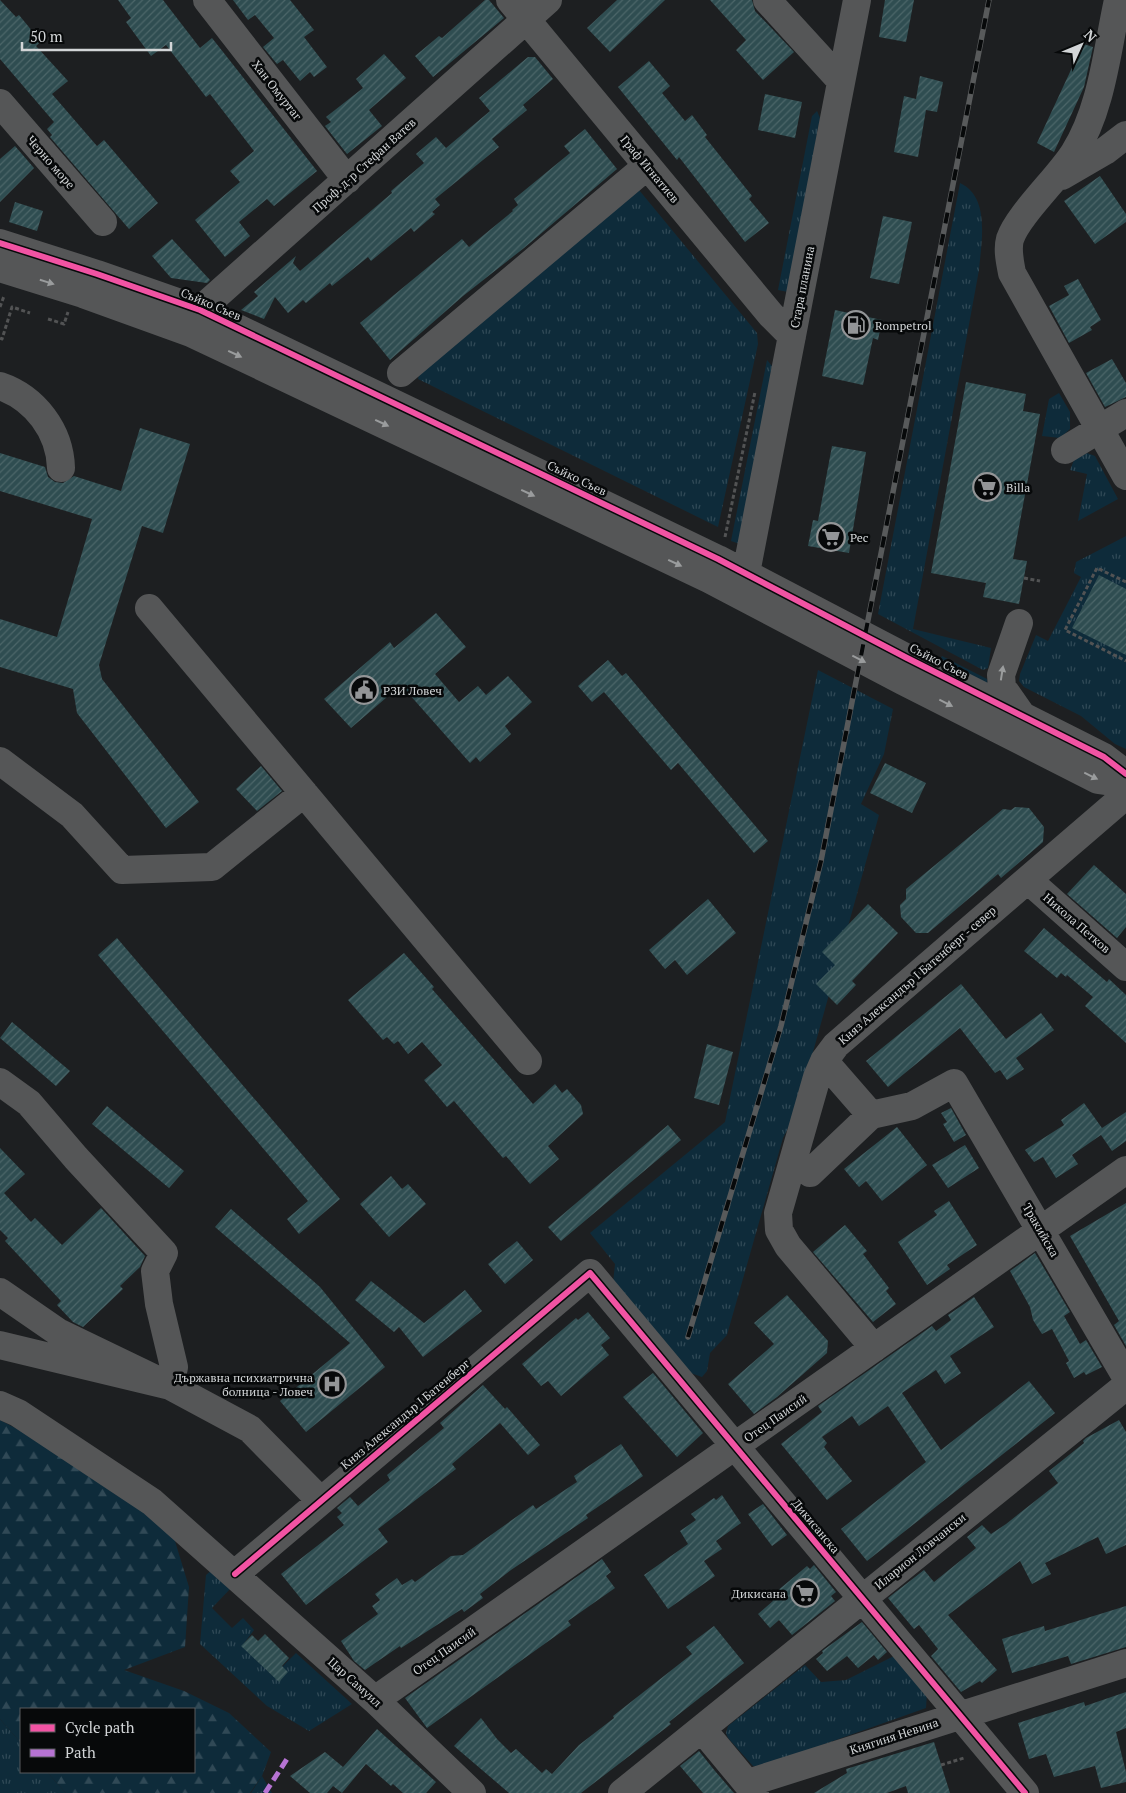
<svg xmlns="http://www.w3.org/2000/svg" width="1126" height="1793" viewBox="0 0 1126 1793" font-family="'PT Serif',serif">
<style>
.grass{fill:url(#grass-tufts)}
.forest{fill:url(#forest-firs)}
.building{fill:url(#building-hatch)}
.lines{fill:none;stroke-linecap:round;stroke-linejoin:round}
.path{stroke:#525354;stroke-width:3;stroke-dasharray:4 2.5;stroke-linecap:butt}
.minor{stroke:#555657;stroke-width:28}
.rail-casing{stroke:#585a5b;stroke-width:5.5}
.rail{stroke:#07090a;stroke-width:4;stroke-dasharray:11;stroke-linecap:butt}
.quiet{stroke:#b673d3;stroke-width:5;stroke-dasharray:10 5;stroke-linecap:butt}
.cycleway-casing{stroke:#07090a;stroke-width:9}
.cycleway{stroke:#f153a3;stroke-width:6}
.oneway{fill:#9a9c9d}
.labels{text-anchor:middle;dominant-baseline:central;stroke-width:5;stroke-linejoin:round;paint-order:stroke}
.street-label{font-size:12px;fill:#d2d5d7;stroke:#07090a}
.poi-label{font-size:12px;fill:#d2d5d7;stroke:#07090a;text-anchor:start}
</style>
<defs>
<pattern id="grass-tufts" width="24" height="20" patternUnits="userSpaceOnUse" patternTransform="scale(1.25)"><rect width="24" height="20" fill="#0e2b3a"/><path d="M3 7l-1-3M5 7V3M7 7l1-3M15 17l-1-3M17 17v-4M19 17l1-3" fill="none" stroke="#304956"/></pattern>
<pattern id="forest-firs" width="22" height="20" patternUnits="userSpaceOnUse" patternTransform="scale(1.25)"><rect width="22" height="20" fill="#0e2b3a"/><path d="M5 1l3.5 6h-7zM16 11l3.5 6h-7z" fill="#304956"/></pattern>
<pattern id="building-hatch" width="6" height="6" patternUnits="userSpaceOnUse" patternTransform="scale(1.25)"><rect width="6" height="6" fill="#2f4d51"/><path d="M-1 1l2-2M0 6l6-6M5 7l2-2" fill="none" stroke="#4c6669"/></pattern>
</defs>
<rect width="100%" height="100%" fill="#1d1f21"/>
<path class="grass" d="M817,111L820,118L788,292L778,290L812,116Z
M960,183C991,197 981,244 979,270L913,629L991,648L988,668L983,670L878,614Z
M639,190L757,333L758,344L718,527L418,379L419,375Z
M767,360L772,366L740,544L731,541Z
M1059,393L1070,412V429L1060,438L1042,436L1049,399Z
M1087,453L1095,456L1118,499L1078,521L1087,474L1070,470L1074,460Z
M1126,536V749L1115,744L1081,716L1024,687L1019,681L1020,674L1036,635L1048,641L1081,577L1074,573L1076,562Z
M942,656L987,679L988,685L939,661Z
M818,670L893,709L884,754L861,804L879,815L796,1113L783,1138L727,1335L710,1353L707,1371L702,1377L685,1371L613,1283L615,1264L590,1233L725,1122Z
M213,1569L231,1588L212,1608L232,1628L243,1618L254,1630L242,1646L273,1676L296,1653L352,1704L309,1731L267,1706L200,1644L206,1575Z
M896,1655L927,1693L926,1708L760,1767L753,1766L728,1738L726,1733L728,1726L805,1665L821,1682L846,1680Z
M0,1719L21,1743V1772H47L66,1793H0Z
M262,1776L272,1793H251Z"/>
<path class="forest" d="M0,1420L40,1441L171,1528L189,1587L185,1647L124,1670L184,1691L229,1713L271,1752L262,1776L250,1793H66L47,1772H194V1709H21V1743L0,1719Z"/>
<path class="building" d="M0,0L16,17L19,15L33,32L31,34L39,43L36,46L68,81L52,94L97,146L104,140L158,203L129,229L50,137L52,135L47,129L54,122L0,59Z
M118,0H163L200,48L212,38L317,171L274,206L267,199L239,222L250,236L225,257L195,220L240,182L230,171L254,151L210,94L206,97L166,45L151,56L126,22L131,18Z
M233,0H290L314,30L304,37L327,67L314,77L310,72L300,81L283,60L277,64L263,47L274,38L255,15L248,20Z
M485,0H489L504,18L433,77L415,56L439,36L442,38Z
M617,0H665L610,52L587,28Z
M710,0H752L755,11L794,52L763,80L736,50L746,40Z
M885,0H914L906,42L879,37Z
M1083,44L1093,47L1084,87L1054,152L1037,143Z
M384,54L406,78L369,110L382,126L347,154L325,126L331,122L326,117L363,88L356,79Z
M528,57H535L553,79L523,105L527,110L492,139L499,147L435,199L440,205L432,212L435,214L414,232L411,228L371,261L368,257L332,286L330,283L306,303L303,300L288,313L275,297L264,319L241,310L258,296L254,292L296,256L293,263L300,271L392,193L391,191L424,163L416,154L436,137L446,148L490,111L479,98Z
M649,61L670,86L662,93L685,121L692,115L707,135L705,137L752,196L749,199L769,223L745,242L679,157L677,160L618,87Z
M920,76L943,82L937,112L926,110L918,157L894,152L904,96L916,99Z
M765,94L802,102L795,138L758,130Z
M585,129L617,169L524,248L463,296L390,360L360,323L462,239L469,247L513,211L512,210L518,205L514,199L570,153L564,146Z
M15,146L34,168L0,202V159Z
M1100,176L1126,214V222L1095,244L1064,201Z
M15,202L43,211L37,231L9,222Z
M883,216L912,222L899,284L870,278Z
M172,239L210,280L207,283L171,278L152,256Z
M1078,279L1101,320L1090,327L1092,330L1069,343L1049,306L1069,295L1064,286Z
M835,310L882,320L878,340L873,338L863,385L822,376Z
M1112,359L1126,383V397L1105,407L1086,373Z
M966,382L1026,394L1023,411L1040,414L1013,559L1027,561L1019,604L983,597L986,583L931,573Z
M140,428L190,444L163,533L142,526L99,665L102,679L199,802L166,828L77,713L73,689L0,667V619L57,637L92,519L0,491V453L45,467L48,477L55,482L63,483L74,476L121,491Z
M832,446L866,452L849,553L808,546L813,520L818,521Z
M1099,575L1126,589V655L1072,628Z
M436,613L466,647L435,674L459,702L478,686L486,695L508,676L532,702L505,726L511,734L480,762L476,757L470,763L401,685L351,728L324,699L390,642L394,648Z
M608,660L622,676L626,673L768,841L754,853L678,763L671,770L604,692L592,702L578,686Z
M885,763L926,783L912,813L870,793Z
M261,766L282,791L257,811L236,789Z
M1015,807L1029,808L1044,827L1043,842L1001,878L998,874L928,933H916L901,917L900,905L906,899V889L1003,809L1011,810Z
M1094,865L1126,894V927L1117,938L1067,894Z
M708,899L736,933L687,975L675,960L665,969L649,950Z
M868,904L898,933L852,981L856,985L837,1005L816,984L835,965L822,952Z
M1044,928L1107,982L1109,979L1126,995V1043L1085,1006L1093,997L1067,975L1066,977L1061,973L1057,978L1024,951Z
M117,938L340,1199L299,1234L287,1219L308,1201L98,955Z
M404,953L434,987L432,989L533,1104L555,1084L562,1093L567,1089L581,1105L583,1114L548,1146L559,1159L530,1184L506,1156L503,1158L454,1101L447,1107L424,1080L442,1065L422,1042L408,1054L398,1041L394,1044L387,1037L383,1040L348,1000Z
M961,984L1006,1039L1041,1013L1054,1030L1016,1058L1024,1069L1007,1080L1000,1070L995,1073L960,1028L888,1087L866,1061Z
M12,1022L70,1071L56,1086L0,1038Z
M707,1044L733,1052L719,1105L694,1098Z
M1084,1103L1102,1128L1126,1112V1141L1112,1151L1101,1135L1072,1155L1078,1164L1056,1178L1043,1157L1034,1162L1025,1150L1064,1125L1061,1120Z
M107,1106L184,1171L169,1188L92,1124Z
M951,1108L966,1135L954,1142L943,1124L947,1122L941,1113Z
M668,1125L681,1140L561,1241L548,1227Z
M897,1127L927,1165L882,1201L866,1181L859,1187L844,1169Z
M965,1145L979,1168L948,1188L932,1165Z
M0,1148L25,1174L4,1193L31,1222L35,1218L62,1245L101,1208L145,1256L140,1267L120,1286L123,1289L83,1327L73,1322L57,1305L61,1301L5,1241L8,1238L0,1230Z
M391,1176L402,1189L408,1184L426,1204L389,1237L360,1204Z
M949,1201L977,1245L947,1265L950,1269L927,1285L898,1242L937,1215L934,1211Z
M1126,1203V1346L1114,1325L1119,1321L1070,1236Z
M231,1209L320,1287L385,1367L306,1432L280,1401L350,1343L215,1227Z
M845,1225L867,1251L863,1254L889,1288L886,1291L896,1304L873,1322L813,1252Z
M517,1241L533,1260L505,1284L488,1264Z
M1035,1253L1070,1312L1064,1316L1080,1344L1086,1340L1102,1367L1086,1375L1084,1372L1074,1378L1066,1363L1069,1361L1052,1329L1042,1334L1033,1320L1030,1307L1010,1271Z
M371,1281L424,1323L465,1290L482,1311L423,1357L399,1327L394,1332L355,1300Z
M787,1295L828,1341L827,1353L777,1397L754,1414L728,1384L774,1344L754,1323Z
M974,1297L994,1327L950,1356L961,1373L945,1384L936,1370L902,1393L941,1450L1029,1381L1055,1413L867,1561L841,1529L926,1462L888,1406L859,1426L852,1416L822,1437L827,1443L824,1447L852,1481L827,1500L781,1444L822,1412L818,1406L932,1326L936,1331L951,1320L948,1315Z
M588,1312L610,1338L601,1345L609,1355L561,1396L548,1381L541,1386L522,1364L576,1318L578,1320Z
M653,1373L703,1433L677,1457L623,1397Z
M483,1385L505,1409L507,1407L540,1445L528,1455L500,1423L452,1464L456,1469L378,1529L388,1542L306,1605L281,1574L344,1525L337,1517L342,1513L337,1508L350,1497L358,1506L390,1480L387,1475L444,1428L440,1423Z
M1119,1420L1126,1432V1545L1106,1554L1098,1537L1045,1563L1051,1574L1032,1584L1020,1561L948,1615L997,1670L982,1683L980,1681L961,1692L931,1656L938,1649L919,1625L914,1629L888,1598L924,1570L934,1582L976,1548L967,1537L982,1525L991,1534L1006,1524L1058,1483L1049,1471L1084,1443L1083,1441L1086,1438Z
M621,1444L643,1476L586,1515L588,1518L511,1570L480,1594L483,1598L464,1612L462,1609L401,1648L400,1646L365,1670L354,1661L341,1641L378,1614L372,1606L380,1600L375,1594L397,1578L402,1585L412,1579L415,1582L451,1556L463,1555L533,1505L536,1509L577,1482L574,1476Z
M722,1495L741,1523L716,1541L722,1549L704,1561L715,1576L668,1609L644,1575L688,1544L680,1531L696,1520L691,1514L714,1498L716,1500Z
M763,1504L787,1535L772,1546L748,1514Z
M602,1559L611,1572L606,1576L615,1588L568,1621L571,1625L427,1728L405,1698Z
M814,1565L836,1592L831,1596L835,1601L792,1635L779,1620L770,1628L758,1614L773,1601L770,1597L807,1566L810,1569Z
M1126,1606V1647L1071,1664L1068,1656L1012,1673L1002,1639L1044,1626L1045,1631Z
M862,1622L887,1652L878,1660L874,1655L858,1668L847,1656L827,1671L816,1659L823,1653L822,1651Z
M714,1626L744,1663L669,1722L671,1724L581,1793H509L454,1746L481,1718L497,1739L511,1753L516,1749L542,1773L546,1769L552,1774L579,1745L614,1718L613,1716L692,1654L686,1647Z
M265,1634L289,1658L282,1666L288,1672L279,1682L241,1646L252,1635L258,1641Z
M1126,1692V1728L1116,1732L1126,1772V1782L1101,1788L1095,1766L1054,1777L1046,1754L1029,1759L1018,1723L1084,1702L1085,1706Z
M377,1729L436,1782L426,1793H403L393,1784L391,1786L366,1764L342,1793L333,1786L327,1793H310L290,1776L325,1752L343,1767Z
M934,1742L950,1793H908L906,1786L887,1793H814L847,1773L846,1769Z
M699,1751L715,1771L734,1793H703L680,1766Z"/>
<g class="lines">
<path class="path" d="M0,307L4,296
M48,319L64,324L68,312
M0,338L2,339L12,307L30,313
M725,537L755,392
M1024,578L1040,581
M1126,582L1097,568L1065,630L1126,661
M941,1765L964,1758"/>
<path class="minor" d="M207,0L347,180
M510,0L771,315L792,336
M767,0L841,81
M1118,0C1107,50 1102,109 1074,153C1059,177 1018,215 1010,239C1007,250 1010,262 1012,273L1126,476
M0,103L103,222
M1062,176L1105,151L1126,135
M0,243L97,274L200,310L718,559L907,658L1104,757L1126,774
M0,268L83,294L191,333L709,579L903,681L1098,780L1126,784
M194,324L200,310L548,0
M401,373L647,166
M0,386C35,398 60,431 61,468
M1065,450L1126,413
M739,589L746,573L857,0
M149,608L528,1061
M1019,623L1001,675L1002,687L1021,714
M0,761L72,815L122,870L212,867L304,793
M1028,880L1126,967
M824,1061L871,1115
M0,1082L29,1103L76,1158L164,1253L155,1271L159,1304L174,1367L170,1386L58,1332L0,1292
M810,1173L871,1115L912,1106L954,1083L1126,1377
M0,1345L170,1386L250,1429L320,1500
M874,1348L788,1246L779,1230L778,1213L817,1077L824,1061L836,1045L1126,795
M0,1405L18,1413L152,1502L375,1700L472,1793
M235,1574L590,1273L1025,1793
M375,1700L1126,1170
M702,1729L755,1793
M748,1783L1126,1663
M622,1793L1126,1386"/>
<defs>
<path id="rail" d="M688,1337L781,1026L821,861L989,0"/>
</defs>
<use href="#rail" class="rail-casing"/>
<use href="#rail" class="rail"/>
<path class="quiet" d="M265,1793L287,1759"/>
<defs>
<path id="cycleway" d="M0,243L97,274L200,310L718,559L907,658L1104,757L1126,774
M235,1574L590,1273L1025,1793"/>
</defs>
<use href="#cycleway" class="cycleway-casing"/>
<use href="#cycleway" class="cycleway"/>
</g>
<defs><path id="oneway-solid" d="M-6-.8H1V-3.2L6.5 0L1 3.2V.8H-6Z" transform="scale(1.25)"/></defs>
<g class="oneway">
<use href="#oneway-solid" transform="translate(47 282) rotate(17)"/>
<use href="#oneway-solid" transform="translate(235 354) rotate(25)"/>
<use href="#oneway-solid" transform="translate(382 423) rotate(25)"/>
<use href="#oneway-solid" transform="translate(528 493) rotate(25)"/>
<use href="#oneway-solid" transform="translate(675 563) rotate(25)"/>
<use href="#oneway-solid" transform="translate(859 659) rotate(27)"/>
<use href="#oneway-solid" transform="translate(1002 673) rotate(-81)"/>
<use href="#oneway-solid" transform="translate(946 703) rotate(27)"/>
<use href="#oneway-solid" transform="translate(1091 776) rotate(26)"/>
</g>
<defs>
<symbol id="fuel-ring" viewBox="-11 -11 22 22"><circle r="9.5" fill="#07090a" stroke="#939597" stroke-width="1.5"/><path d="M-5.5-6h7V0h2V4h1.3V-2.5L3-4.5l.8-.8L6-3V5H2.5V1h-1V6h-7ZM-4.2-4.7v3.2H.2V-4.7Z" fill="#939597"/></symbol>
<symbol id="supermarket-ring" viewBox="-11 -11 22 22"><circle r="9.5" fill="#07090a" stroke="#939597" stroke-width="1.5"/><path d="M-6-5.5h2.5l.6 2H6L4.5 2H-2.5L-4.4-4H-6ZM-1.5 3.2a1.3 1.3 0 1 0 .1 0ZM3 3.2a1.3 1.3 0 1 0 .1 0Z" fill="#939597"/></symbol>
<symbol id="civic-ring" viewBox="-11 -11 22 22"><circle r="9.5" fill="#07090a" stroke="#939597" stroke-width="1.5"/><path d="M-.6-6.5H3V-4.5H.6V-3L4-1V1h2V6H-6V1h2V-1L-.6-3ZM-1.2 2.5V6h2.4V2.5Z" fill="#939597"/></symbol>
<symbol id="hospital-ring" viewBox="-11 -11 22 22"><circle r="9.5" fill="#07090a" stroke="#939597" stroke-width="1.5"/><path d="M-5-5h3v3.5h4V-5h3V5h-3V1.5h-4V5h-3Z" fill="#939597"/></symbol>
</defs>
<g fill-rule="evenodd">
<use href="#fuel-ring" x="840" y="309" width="32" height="32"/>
<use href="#supermarket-ring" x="971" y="471" width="32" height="32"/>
<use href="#supermarket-ring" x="815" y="521" width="32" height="32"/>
<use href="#civic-ring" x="348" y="674" width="32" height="32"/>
<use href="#hospital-ring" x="316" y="1368" width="32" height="32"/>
<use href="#supermarket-ring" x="789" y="1577" width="32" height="32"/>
</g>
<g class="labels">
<g class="street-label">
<text transform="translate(277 90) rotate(52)">Хан Омуртаг</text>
<text transform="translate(51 162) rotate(49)">Черно море</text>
<text transform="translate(364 165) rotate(-42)">Проф. д-р Стефан Ватев</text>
<text transform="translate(650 169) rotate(50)">Граф Игнатиев</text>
<text transform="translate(802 287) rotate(-79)">Стара планина</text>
<text transform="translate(211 304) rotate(23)">Съйко Съев</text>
<text transform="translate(577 478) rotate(26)">Съйко Съев</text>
<text transform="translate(939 661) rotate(27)">Съйко Съев</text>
<text transform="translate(1077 923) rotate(41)">Никола Петков</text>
<text transform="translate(917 975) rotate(-41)">Княз Александър I Батенберг - север</text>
<text transform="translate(1041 1230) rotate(60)">Тракийска</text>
<text transform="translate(405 1414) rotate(-40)">Княз Александър I Батенберг</text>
<text transform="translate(775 1418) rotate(-35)">Отец Паисий</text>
<text transform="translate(816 1526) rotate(50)">Дикисанска</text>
<text transform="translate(920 1551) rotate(-39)">Иларион Ловчански</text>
<text transform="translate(444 1651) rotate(-35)">Отец Паисий</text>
<text transform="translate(355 1682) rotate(42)">Цар Самуил</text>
<text transform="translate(894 1736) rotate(-18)">Княгиня Невина</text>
</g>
<g class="poi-label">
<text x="875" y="325">Rompetrol</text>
<text x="1006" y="487">Billa</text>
<text x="850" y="537">Рес</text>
<text x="383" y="690">РЗИ Ловеч</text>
<text x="313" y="1377" text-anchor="end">Държавна психиатрична<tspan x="313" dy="14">болница - Ловеч</tspan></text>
<text x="786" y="1593" text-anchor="end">Дикисана</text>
</g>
</g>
<rect x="20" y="1708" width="175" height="65" fill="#07090a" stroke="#585b5c"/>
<rect x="30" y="1724" width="25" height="8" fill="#f153a3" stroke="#585b5c"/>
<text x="65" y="1733" font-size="15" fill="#d2d5d7">Cycle path</text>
<rect x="30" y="1749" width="25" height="8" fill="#b673d3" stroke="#585b5c"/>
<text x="65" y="1758" font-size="15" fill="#d2d5d7">Path</text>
<g transform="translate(1081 45) rotate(46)" stroke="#07090a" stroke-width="4" paint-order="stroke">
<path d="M0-4L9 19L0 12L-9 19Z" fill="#d2d5d7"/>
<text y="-8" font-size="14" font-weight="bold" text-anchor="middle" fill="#d2d5d7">N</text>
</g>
<path d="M22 42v8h149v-8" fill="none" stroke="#d2d5d7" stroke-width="2.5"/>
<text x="30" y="42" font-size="15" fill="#d2d5d7" stroke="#07090a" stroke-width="4" paint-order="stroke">50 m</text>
</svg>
